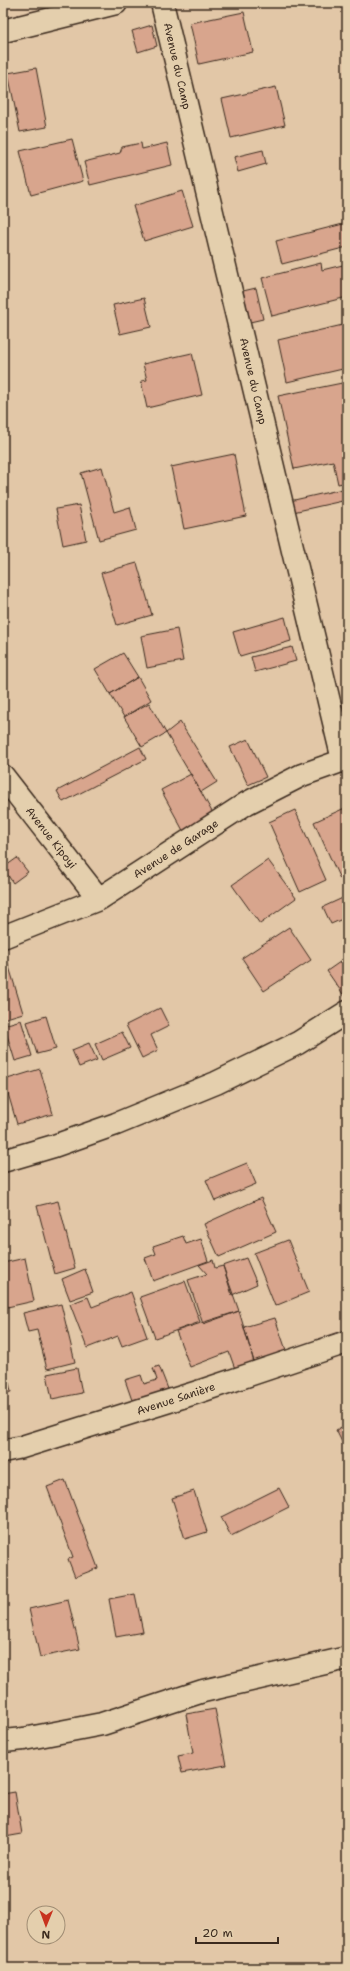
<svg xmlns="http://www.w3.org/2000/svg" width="350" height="1971" viewBox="0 0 350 1971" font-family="'Shantell Sans',sans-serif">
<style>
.building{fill:#d8a58d;stroke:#3b2a1e}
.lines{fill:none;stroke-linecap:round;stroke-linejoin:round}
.minor-casing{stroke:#3b2a1e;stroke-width:25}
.minor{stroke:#e4cfad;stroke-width:22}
.labels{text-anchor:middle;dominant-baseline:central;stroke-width:3.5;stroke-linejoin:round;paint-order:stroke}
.street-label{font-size:11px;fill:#3b2a1e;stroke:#e4cfad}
</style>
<rect width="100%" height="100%" fill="#e2c7a7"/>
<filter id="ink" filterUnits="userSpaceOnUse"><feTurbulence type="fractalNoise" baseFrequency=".025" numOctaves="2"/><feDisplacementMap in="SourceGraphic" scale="8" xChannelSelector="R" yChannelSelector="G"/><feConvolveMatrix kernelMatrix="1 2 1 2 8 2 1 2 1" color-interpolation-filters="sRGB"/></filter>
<g filter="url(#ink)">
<path class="building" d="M51,3H79L52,8Z
M244,12L253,52L199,64L190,23Z
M152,25L157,46L138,52L132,31Z
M36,68L47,127L20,132L8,73Z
M276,87L285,125L231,138L222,99Z
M72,139L83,181L31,195L20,151Z
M141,143L142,149L167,143L172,165L90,185L84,162L120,153L122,147Z
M263,150L266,164L238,172L234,157Z
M182,191L193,226L144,241L133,206Z
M347,223V247L282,264L276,241Z
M321,263L322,270L347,264V297L272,316L262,278Z
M256,288L263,319L250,322L243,291Z
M144,298L151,327L120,334L113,305Z
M347,324V368L287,382L278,340Z
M192,353L202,395L147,408L141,381L147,380L143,364Z
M347,382V482L338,484L333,461L294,469L278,396Z
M234,454L246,516L184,529L171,467Z
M102,467L114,512L130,507L136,530L99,540L81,473Z
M347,488V500L293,512L290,501Z
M79,505L86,540L63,545L56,509Z
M137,563L152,615L117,625L101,573Z
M285,617L291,641L240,656L233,632Z
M177,629L183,661L147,668L141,636Z
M292,647L296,661L255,672L251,657Z
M123,653L138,677L110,694L95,669Z
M138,677L151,700L124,717L110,694Z
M149,703L166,733L142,747L124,717Z
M180,722L217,782L201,792L166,733Z
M248,739L266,777L248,785L230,747Z
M140,747L146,759L63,802L57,791Z
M191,774L216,819L186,836L161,790Z
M347,807V876L340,879L314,822Z
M295,810L326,880L300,892L269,822Z
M17,858L28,872L13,883L3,868Z
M268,860L296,898L260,924L232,885Z
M347,896V917L331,924L323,907Z
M289,927L311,960L264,991L242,958Z
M347,957V1000L327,971Z
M7,960L23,1013L3,1019V961Z
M160,1008L169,1026L151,1035L158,1050L142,1058L126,1025Z
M46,1016L56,1049L37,1054L27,1022Z
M21,1020L32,1056L15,1061L4,1025Z
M122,1032L130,1048L102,1060L95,1044Z
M89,1043L97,1060L79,1067L72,1050Z
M40,1069L53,1114L17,1124L4,1080Z
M247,1163L256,1184L215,1201L206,1180Z
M261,1198L276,1232L219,1257L204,1224Z
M58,1201L75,1268L55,1274L37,1206Z
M183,1236L186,1244L201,1239L208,1261L153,1281L145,1258L156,1254L153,1246Z
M288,1240L309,1292L275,1306L254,1253Z
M25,1258L34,1301L3,1308V1263Z
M246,1258L257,1284L232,1295L223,1266Z
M213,1260L215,1268L223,1266L239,1311L203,1324L188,1280L207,1274L199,1265Z
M85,1269L93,1292L70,1300L62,1279Z
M185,1281L200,1322L155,1338L140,1297Z
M131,1292L147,1337L122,1346L118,1336L87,1348L70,1304L88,1297L92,1307Z
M61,1304L75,1362L47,1369L37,1330L28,1332L23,1313Z
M239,1311L254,1362L235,1369L229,1352L190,1367L176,1331Z
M275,1318L287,1353L254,1362L244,1327Z
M3,1358H4L11,1392L3,1393Z
M159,1366L170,1394L134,1406L125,1380L141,1375L144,1384L157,1380L153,1368Z
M77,1368L82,1393L52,1399L47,1374Z
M347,1424V1452L336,1430Z
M65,1480L98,1568L75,1577L68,1559L73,1557L47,1487Z
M279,1488L289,1507L231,1536L221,1517Z
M194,1491L207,1532L185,1539L172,1498Z
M135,1594L143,1632L116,1637L109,1599Z
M68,1600L80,1649L40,1657L29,1609Z
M3,1656L8,1686L3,1687Z
M215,1709L226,1765L182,1773L178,1756L193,1753L186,1714Z
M15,1792L22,1834L5,1837L3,1794Z"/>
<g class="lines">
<defs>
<path id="minor" d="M162,3L343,760
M3,31L116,3
M3,776L99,899
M3,937L99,899L247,803L302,775L347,759
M3,1161L54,1146L116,1124L216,1083L298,1043L347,1012
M3,1451L22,1447L198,1392L347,1342
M3,1741L24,1739L102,1724L203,1691L347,1658"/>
</defs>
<use href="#minor" class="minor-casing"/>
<use href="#minor" class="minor"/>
</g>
</g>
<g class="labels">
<g class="street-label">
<text transform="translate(177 66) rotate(77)">Avenue du Camp</text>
<text transform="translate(253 381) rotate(77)">Avenue du Camp</text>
<text transform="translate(51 838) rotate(52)">Avenue Kipoyi</text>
<text transform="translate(176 849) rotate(-33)">Avenue de Garage</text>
<text transform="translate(176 1399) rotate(-18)">Avenue Sanière</text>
</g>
</g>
<rect width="350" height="1971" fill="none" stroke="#e4cfad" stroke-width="16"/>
<rect x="8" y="8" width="334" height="1955" fill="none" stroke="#3b2a1e" stroke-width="1.5" filter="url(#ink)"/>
<g transform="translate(46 1925) rotate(181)"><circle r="19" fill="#e4cfad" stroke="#a08d74"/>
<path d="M0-3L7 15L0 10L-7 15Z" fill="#c8321e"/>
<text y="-6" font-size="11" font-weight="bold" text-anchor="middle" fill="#3b2a1e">N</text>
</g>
<path d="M196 1937v6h82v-6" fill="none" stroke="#3b2a1e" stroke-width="2"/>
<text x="202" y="1937" font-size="12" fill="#3b2a1e" stroke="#e4cfad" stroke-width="3" paint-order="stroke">20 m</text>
</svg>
